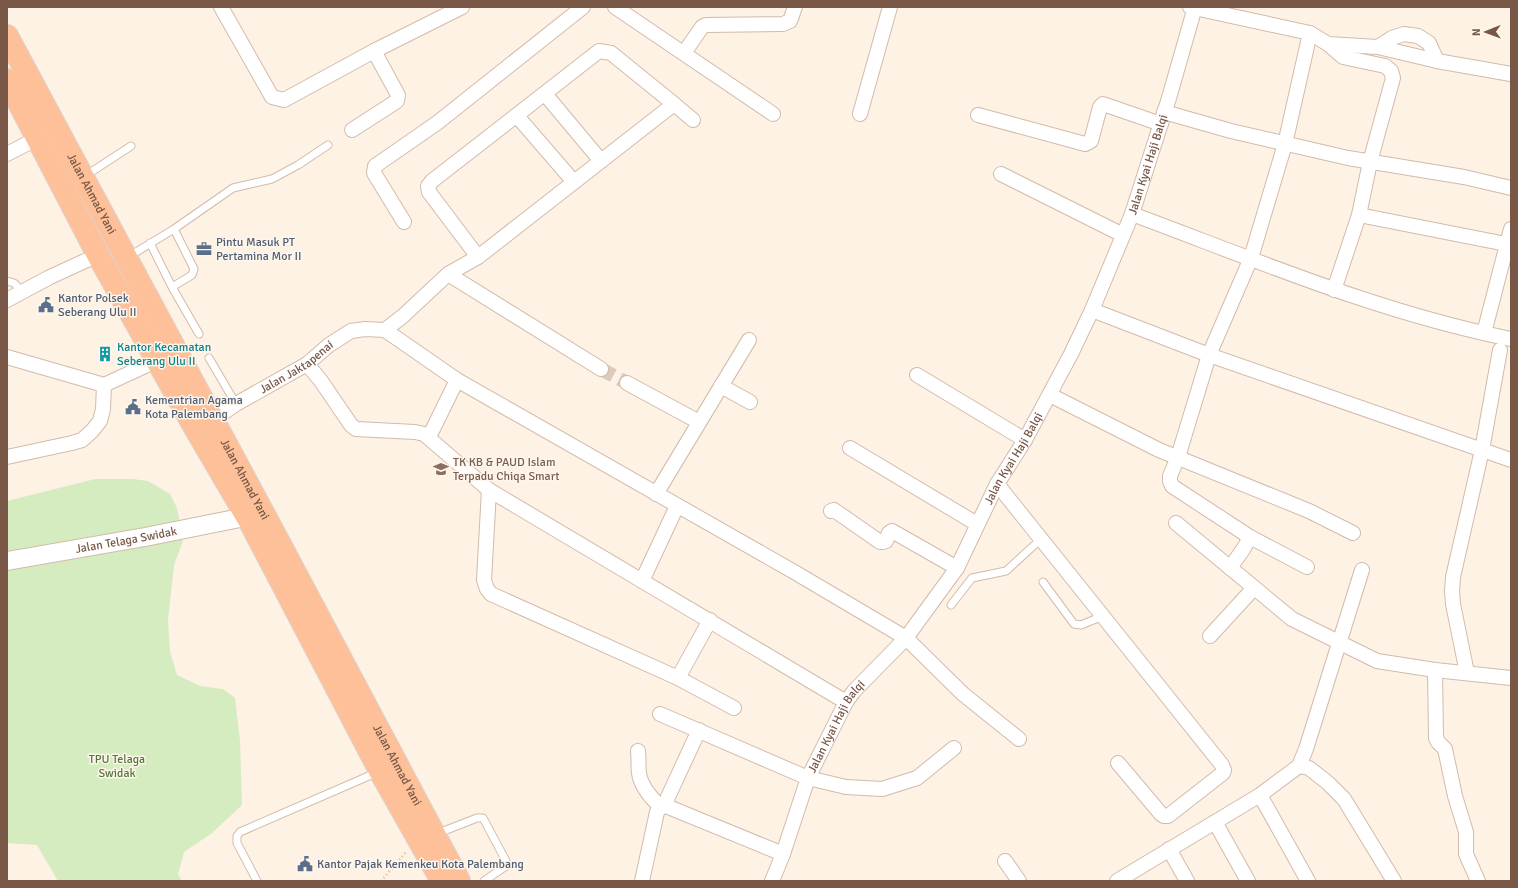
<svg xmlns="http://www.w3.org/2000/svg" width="1518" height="888" viewBox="0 0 1518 888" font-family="Signika,sans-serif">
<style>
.green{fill:#d5ecc1}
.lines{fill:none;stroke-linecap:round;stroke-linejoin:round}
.minor-tunnel{stroke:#dccbbd;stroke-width:14;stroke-dasharray:14 7;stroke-linecap:butt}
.service-casing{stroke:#d2bbab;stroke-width:9}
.minor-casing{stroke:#d2bbab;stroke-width:16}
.tertiary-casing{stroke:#d2bbab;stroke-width:20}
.trunk-casing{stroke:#dcd3cf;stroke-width:24}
.path{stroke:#dab29c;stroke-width:2.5;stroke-dasharray:1 3;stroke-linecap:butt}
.service{stroke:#fff;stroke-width:7}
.minor{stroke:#fff;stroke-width:14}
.tertiary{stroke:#fff;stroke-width:18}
.trunk{stroke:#fec098;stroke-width:22}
.labels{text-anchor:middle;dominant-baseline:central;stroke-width:3;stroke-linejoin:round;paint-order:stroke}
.street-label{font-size:12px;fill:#785747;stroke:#fff6eb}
.service-label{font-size:12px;fill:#4e5e75;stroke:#fff6eb;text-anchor:start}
.culture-label{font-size:12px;fill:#0d838f;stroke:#fff6eb;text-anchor:start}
.education-label{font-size:12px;fill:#785e54;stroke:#fff6eb;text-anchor:start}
.park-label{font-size:12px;fill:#51793c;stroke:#fff6eb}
</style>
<rect width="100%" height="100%" fill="#fef2e4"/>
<path class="green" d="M95,479H133L148,481L170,494L177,508L183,541L174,565L168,620L170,651L177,675L200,686L223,689L235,698L240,740L242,805L212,833L184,852L178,874L182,881H58L37,845L7,843V501Z"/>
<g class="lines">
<path class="minor-tunnel" d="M601,369L627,383"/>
<defs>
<path id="service" d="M85,176L131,146
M150,243L172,287L199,334
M128,257L174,229
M7,281L14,283L22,291
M172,287L192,275L194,269L174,229L233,188L272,179L298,165L328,145
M209,358L236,404
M1043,582L1074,624L1081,625L1103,616
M951,605L972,578L1006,571L1041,539
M436,834L477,818H483L506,861V866L484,881
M257,881L237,843V836L240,832L378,772"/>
<g id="minor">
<path d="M221,7L272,97L284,100L374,51L462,7"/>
<path d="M615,7L773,114"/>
<path d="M1190,7L1310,33L1328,44L1378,47L1437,61L1511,74"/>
<path d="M1328,44L1343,57L1385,66L1391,71L1393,78L1370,162L1359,215L1334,290"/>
<path d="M1378,47L1392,38L1404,34L1418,36L1429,43L1437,61"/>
<path d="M684,53L702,27L706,25L783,24L790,21L795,7"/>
<path d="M545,94L601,161"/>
<path d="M1164,112L1231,131L1348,158L1464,177L1511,188"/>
<path d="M860,114L890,7"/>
<path d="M978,115L1085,144L1091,141L1100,107L1103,104L1161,124"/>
<path d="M517,116L574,182"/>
<path d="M352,130L397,101L398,95L374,51"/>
<path d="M7,154L38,138"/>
<path d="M1001,174L1123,235"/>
<path d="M1132,214C1256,260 1380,313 1511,339"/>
<path d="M1359,215L1506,244"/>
<path d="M404,222L374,173L375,166L437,123L583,7"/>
<path d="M478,257L429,192L428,186L432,181L599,51L611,53L674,104"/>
<path d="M448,274L601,369"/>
<path d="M7,300L50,277L98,255"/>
<path d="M1092,310L1209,355L1511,460"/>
<path d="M385,330L403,316L448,274L478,257L674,104L693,120"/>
<path d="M1484,333L1511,229"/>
<path d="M7,357L104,385"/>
<path d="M307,364L321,381L351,425L356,429L415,432L424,434L489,490L846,702"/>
<path d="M917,375L1025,440"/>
<path d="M627,383L699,422"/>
<path d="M721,386L750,402"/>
<path d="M1050,395L1159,450L1309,511L1353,533"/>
<path id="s1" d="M213,420L236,404L307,364L329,345L351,331L365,329L385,330L457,380L796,573L906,638L963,694L1019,739"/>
<path d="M429,437L457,380"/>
<path d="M850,448L977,524"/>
<path d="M7,457L72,443L82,440L92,431L100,421L103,409L104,385L158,360"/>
<path d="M997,484L1222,765L1224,770L1223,773L1168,816H1164L1161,814L1118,763"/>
<path d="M489,490L484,580L487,589L491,594L678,678L710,620"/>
<path d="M656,494L749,340"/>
<path d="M831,511L834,510L880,542H883L886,541L889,533L892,531L957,568"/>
<path d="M1176,523L1292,619L1377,661L1435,670L1511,678"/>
<path d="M1250,537L1307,567"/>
<path d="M1230,568L1244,548L1250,537L1172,486L1170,481V476L1178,457L1209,355L1251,258L1285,144L1310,33"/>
<path d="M642,581L677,506"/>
<path d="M1210,636L1254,588"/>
<path d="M1435,670L1436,738L1438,742L1445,749L1455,796L1466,832V854L1478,881"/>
<path d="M1467,673L1453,604L1452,591L1453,577L1482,450L1500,350"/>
<path d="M678,678L734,708"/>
<path d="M660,714L808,778L846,787L882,789L917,778L954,748"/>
<path d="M699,730L668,797L666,806L783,854"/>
<path d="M638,751C639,759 638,766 639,773C641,787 651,798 661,807"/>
<path d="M1299,766L1309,768L1328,783L1344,799L1394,881"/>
<path d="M1260,795L1308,881"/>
<path d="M1215,822L1248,881"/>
<path d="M1169,849L1187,881"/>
<path d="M1005,861L1019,881"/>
<path d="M642,881L657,812L661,807L666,806"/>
<path id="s2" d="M772,881L783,854L808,778L846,702L854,691L906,638L957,568L997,484L1025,440L1071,354L1092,310L1132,214L1169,98L1195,7"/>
<path d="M1117,881L1260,795L1299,766L1306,749L1362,570"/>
</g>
<g id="tertiary">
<path id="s3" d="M7,561L145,537L245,517"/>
</g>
<g id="trunk">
<path id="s4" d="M7,36L275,535L459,881"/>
<path d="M7,80L98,255L195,428L250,522L380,771L442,881"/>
</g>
</defs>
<use href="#service" class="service-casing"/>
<use href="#minor" class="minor-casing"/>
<use href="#tertiary" class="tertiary-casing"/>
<use href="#trunk" class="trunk-casing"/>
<path class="path" d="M381,881L407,851"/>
<use href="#service" class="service"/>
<use href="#minor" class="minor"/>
<use href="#tertiary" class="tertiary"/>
<use href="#trunk" class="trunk"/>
</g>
<defs>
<symbol id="office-bare" viewBox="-9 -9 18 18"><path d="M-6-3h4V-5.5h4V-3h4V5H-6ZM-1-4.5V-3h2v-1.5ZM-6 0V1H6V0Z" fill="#5c6f8a" stroke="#fff6eb" stroke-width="2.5" paint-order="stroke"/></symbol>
<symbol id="civic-bare" viewBox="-9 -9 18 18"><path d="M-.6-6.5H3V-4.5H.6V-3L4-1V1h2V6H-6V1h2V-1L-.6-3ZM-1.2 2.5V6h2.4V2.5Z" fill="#5c6f8a" stroke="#fff6eb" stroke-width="2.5" paint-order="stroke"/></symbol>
<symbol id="building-bare" viewBox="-9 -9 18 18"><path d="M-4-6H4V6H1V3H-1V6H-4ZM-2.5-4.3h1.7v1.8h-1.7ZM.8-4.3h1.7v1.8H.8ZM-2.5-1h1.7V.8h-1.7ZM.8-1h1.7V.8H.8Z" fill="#0f9aa8" stroke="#fff6eb" stroke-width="2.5" paint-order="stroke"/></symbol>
<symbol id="school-bare" viewBox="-9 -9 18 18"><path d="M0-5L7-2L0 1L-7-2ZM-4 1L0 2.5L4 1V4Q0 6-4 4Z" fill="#8d6e63" stroke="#fff6eb" stroke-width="2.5" paint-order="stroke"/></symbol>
</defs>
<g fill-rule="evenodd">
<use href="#office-bare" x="193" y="238" width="22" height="22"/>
<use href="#civic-bare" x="35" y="294" width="22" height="22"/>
<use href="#building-bare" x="94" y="343" width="22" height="22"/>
<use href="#civic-bare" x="122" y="396" width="22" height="22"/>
<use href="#school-bare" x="430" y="458" width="22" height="22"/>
<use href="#civic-bare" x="294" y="853" width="22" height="22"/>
</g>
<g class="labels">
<g class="street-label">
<text stroke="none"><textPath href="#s2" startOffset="816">Jalan Kyai Haji Balqi</textPath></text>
<text stroke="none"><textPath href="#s4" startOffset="179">Jalan Ahmad Yani</textPath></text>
<text stroke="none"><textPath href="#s1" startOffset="99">Jalan Jaktapenai</textPath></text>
<text stroke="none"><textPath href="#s2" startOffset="492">Jalan Kyai Haji Balqi</textPath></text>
<text stroke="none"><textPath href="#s4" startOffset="503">Jalan Ahmad Yani</textPath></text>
<text stroke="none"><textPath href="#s3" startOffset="121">Jalan Telaga Swidak</textPath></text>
<text stroke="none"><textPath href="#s2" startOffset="168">Jalan Kyai Haji Balqi</textPath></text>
<text stroke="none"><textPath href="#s4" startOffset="827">Jalan Ahmad Yani</textPath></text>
</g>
<g class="service-label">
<text x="216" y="242">Pintu Masuk PT<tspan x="216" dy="14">Pertamina Mor II</tspan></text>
<text x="58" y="298">Kantor Polsek<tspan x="58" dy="14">Seberang Ulu II</tspan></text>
<text x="145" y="400">Kementrian Agama<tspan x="145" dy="14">Kota Palembang</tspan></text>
<text x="317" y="864">Kantor Pajak Kemenkeu Kota Palembang</text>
</g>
<g class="culture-label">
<text x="117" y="347">Kantor Kecamatan<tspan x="117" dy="14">Seberang Ulu II</tspan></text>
</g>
<g class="education-label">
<text x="453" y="462">TK KB &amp; PAUD Islam<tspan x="453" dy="14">Terpadu Chiqa Smart</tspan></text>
</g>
<g class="park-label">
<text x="117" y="759">TPU Telaga<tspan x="117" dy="14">Swidak</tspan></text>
</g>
</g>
<rect width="1518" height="888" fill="none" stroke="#785747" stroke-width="16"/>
<g transform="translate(1486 32) rotate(269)" stroke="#fff6eb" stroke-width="3" paint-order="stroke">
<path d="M0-3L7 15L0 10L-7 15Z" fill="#785747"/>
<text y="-6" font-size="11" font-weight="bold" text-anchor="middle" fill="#785747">N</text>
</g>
</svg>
